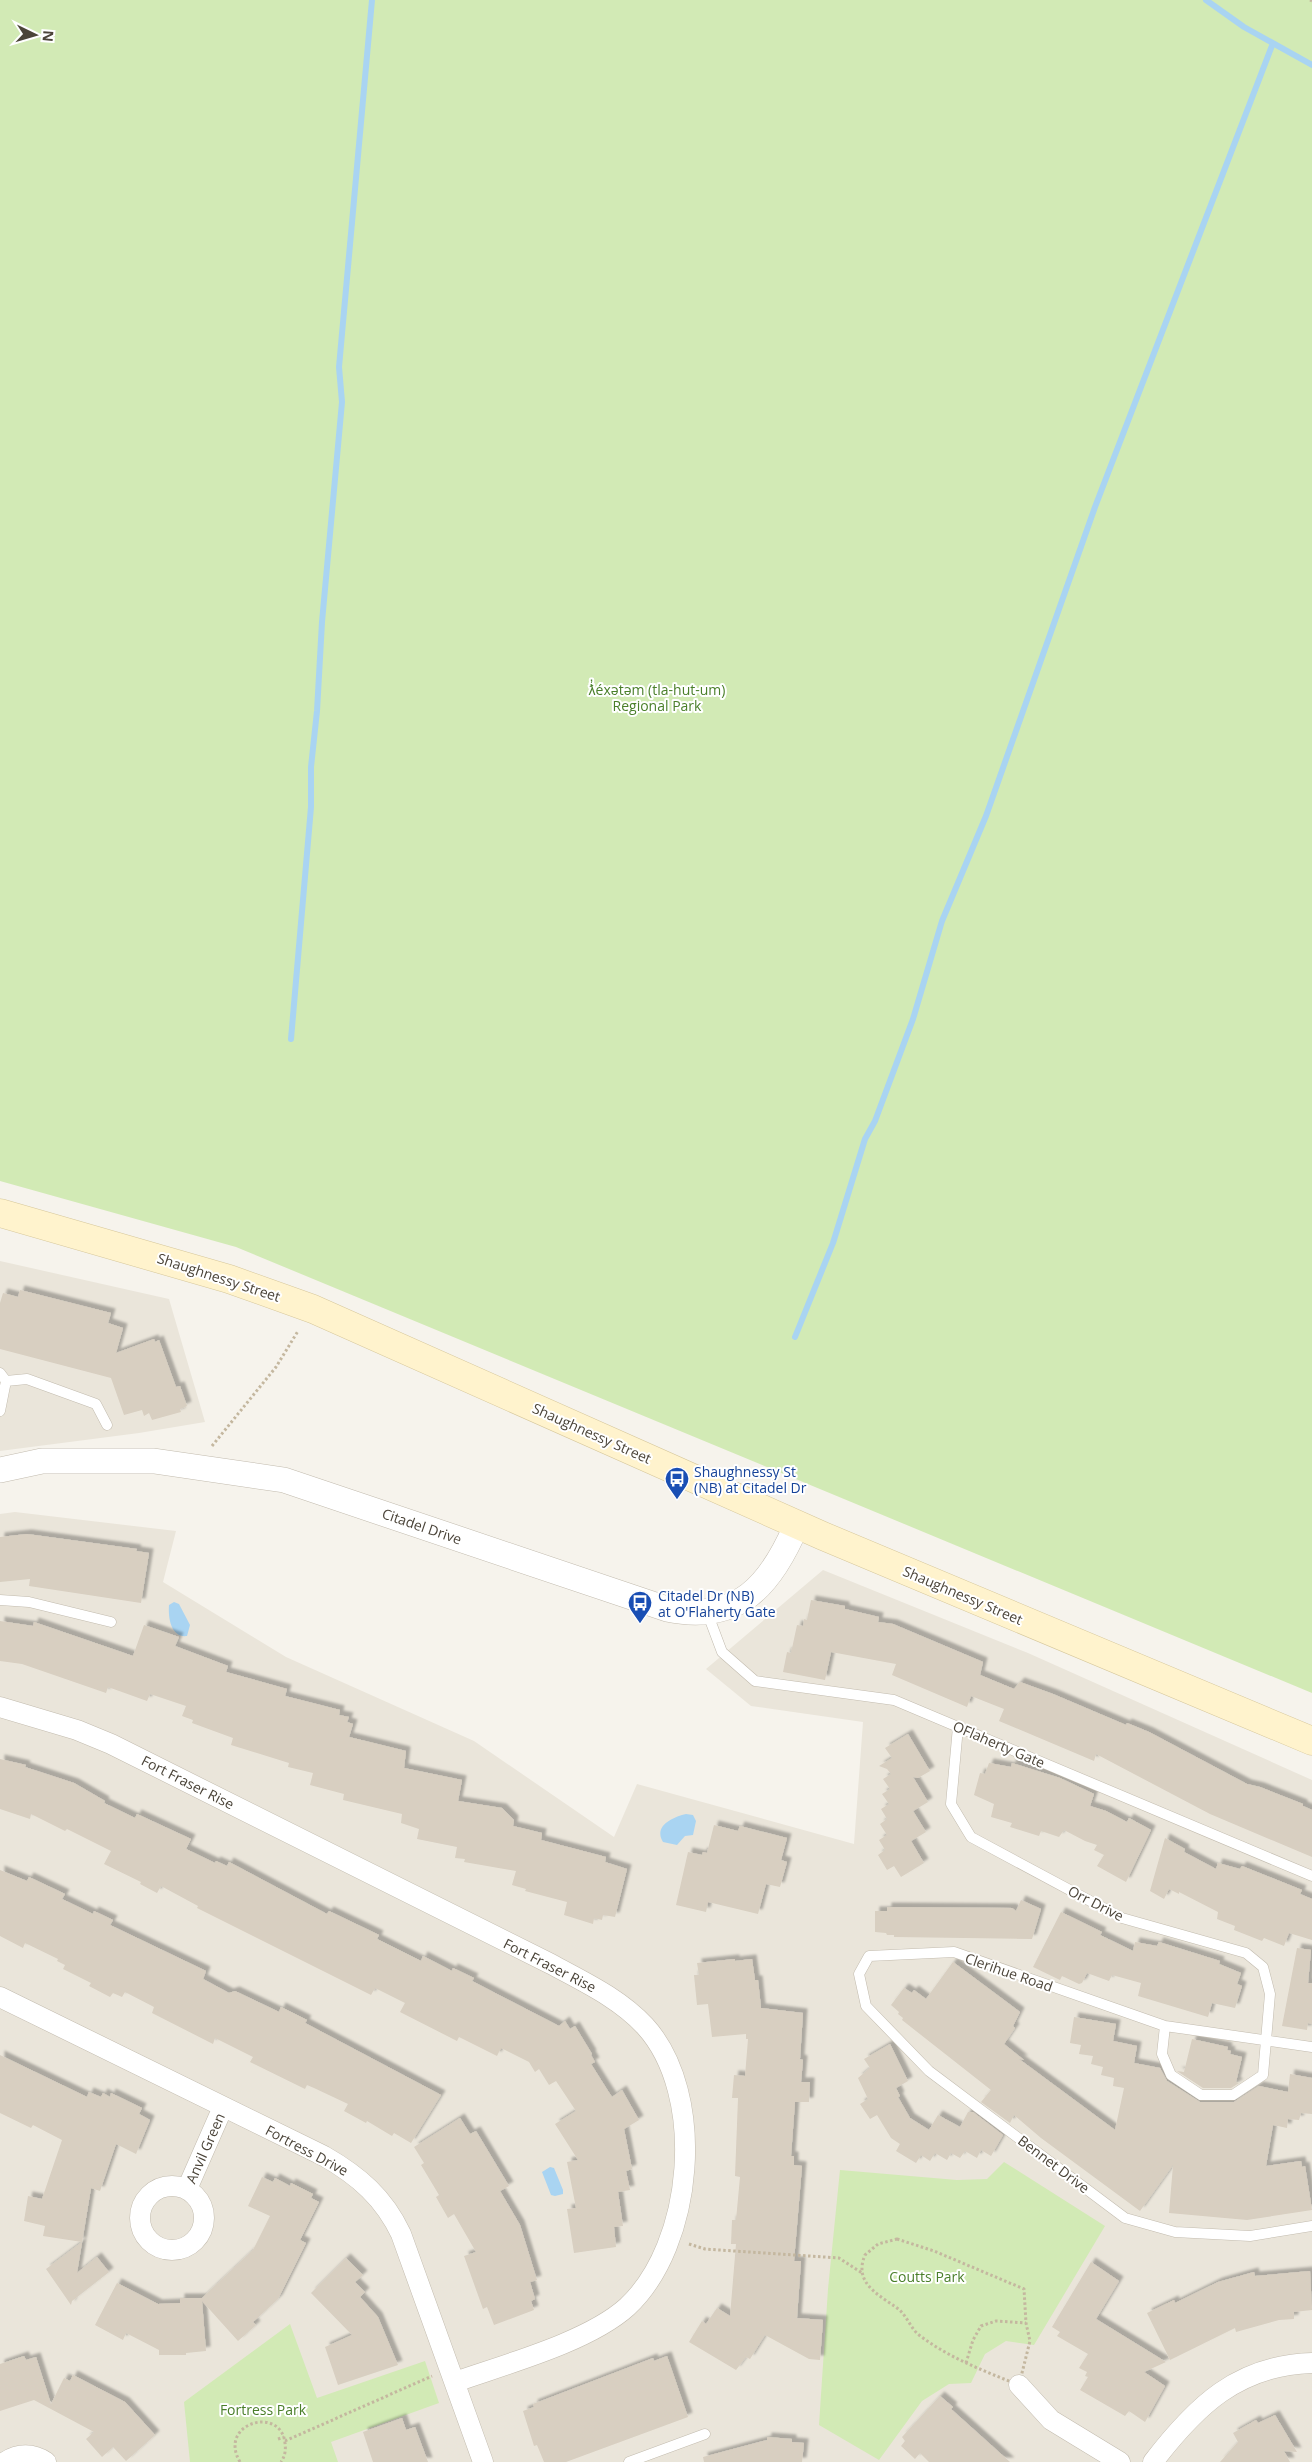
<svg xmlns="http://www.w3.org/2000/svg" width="1312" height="2462" viewBox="0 0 1312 2462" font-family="'Open Sans',sans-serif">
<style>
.residential{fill:#eae5da}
.green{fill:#d2eab5}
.water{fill:#a9d4f2}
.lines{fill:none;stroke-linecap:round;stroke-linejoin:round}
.stream{stroke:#a9d4f2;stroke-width:6}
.building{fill:#d8cfc1;filter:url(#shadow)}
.service-casing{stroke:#c2bbae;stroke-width:11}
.minor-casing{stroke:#c2bbae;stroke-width:21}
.tertiary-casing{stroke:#c2bbae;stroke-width:26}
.secondary-casing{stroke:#d6c79b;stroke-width:29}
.path{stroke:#c4b79f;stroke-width:3;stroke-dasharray:2.5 2.5;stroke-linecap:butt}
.service{stroke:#fff;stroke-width:10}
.minor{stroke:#fff;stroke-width:20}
.tertiary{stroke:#fff;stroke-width:25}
.secondary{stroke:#fff3cd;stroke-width:28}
.labels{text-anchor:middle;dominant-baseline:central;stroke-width:4;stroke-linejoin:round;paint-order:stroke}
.park-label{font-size:14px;fill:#4a7f2a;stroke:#fff}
.street-label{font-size:14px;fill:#4b4439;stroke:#fff}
.transit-label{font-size:14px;fill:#164399;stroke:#fff;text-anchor:start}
</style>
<defs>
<filter id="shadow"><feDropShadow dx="4.5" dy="-4.5" stdDeviation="1" flood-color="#0004"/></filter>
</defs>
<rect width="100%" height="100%" fill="#f6f3ec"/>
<path class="residential" d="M0,1261L169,1299L205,1422L139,1433L0,1451Z
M15,1512L176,1531L163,1582L286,1657L474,1741L614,1837L637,1784L854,1844L863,1722L751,1706L706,1669L823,1570L1028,1653L1312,1780V2462H0V1514Z"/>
<path class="green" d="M0,0H1312V1693L236,1247L0,1181Z
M1004,2162L1105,2226L1034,2345L1006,2341L985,2354L971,2383L949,2384L922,2401L879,2460L819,2425L828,2289L840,2170L957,2180L987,2179Z
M290,2324L317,2398L425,2361L439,2403L331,2442L338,2462H190L184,2402Z"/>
<path class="water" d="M174,1602L179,1604L190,1625L187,1636C171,1638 168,1618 169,1605Z
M686,1814L693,1815L696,1821L693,1835L685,1836L677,1845L663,1842C653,1826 673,1817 686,1814Z
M550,2167L554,2168L563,2190V2194L555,2196L551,2195L542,2172Z"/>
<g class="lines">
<path class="stream" d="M1206,0L1244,27L1312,65
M291,1039L311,807V767L317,711L322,622L342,402L339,367L372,0
M795,1337L833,1243L865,1139L875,1121L913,1019L942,921L986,816L1095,507L1273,43"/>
</g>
<path class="building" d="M20,1290L111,1313L108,1323L123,1328L116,1353L154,1339L155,1342L159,1340L176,1387L180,1386L187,1406L180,1409L181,1412L152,1420L149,1413L144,1416L142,1410L124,1415L111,1378L0,1349V1303L3,1293L18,1297Z
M27,1534L137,1549L136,1551L149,1553L141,1603L29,1586L30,1579L0,1582V1537Z
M811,1600L845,1606V1609L879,1617L878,1622L893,1624L983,1662L980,1675L1014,1689L1020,1682L1053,1694L1126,1725L1127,1723L1149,1732L1247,1784L1260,1787L1303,1804V1806L1312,1810V1857L1210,1814L1096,1754L1094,1761L999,1721L1004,1709L971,1696L967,1707L892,1675L896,1664L831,1652L825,1680L783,1672L787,1652L791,1653L797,1625L803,1626L804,1619L807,1620Z
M0,1621L33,1626L34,1622L133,1656L144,1625L179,1637L175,1646L228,1666L226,1672L287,1689L285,1696L340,1710L339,1715L349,1717L347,1722L353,1724L349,1737L406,1751L404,1768L462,1780L458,1801L502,1808L514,1820L513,1826L542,1833L541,1840L606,1857L605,1862L627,1869L615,1917L603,1915L602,1920L594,1918L593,1924L564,1915L567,1902L525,1891L526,1889L512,1885L516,1871L464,1862L465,1859L455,1858L457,1847L417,1839L419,1829L401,1823L402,1814L343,1800L344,1794L310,1785L313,1773L288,1767L289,1763L231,1745L233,1738L192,1723L193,1720L182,1716L186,1706L150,1694L147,1701L108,1687L106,1693L22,1664L0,1661Z
M908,1734L930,1771L918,1778L913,1777L928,1802L913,1811L926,1832L911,1841L924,1863L901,1877L894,1866L887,1870L878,1855L885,1850L879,1840L887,1835L880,1824L887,1819L881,1809L889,1804L882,1794L890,1789L883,1779L891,1774L887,1769L879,1766L892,1758L885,1748Z
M0,1759L26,1765L25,1767L74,1783L105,1801L104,1803L135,1818L137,1814L191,1839L186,1849L215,1863L216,1861L227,1866L229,1862L327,1914L329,1911L379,1935L377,1939L421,1961L423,1956L452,1971L453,1968L474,1978L472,1981L559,2026L565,2021L570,2029L575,2026L592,2054L591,2055L595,2062L591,2064L608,2091L612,2097L622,2090L639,2120L624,2129L632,2169L626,2171L630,2190L618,2192L623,2226L614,2227L616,2247L574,2253L567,2209L576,2208L567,2162L578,2160L555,2124L576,2111L556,2081L549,2085L539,2069L535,2072L529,2062L501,2048L497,2056L459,2037L457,2041L400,2012L405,2003L375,1988L371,1995L197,1908L198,1906L161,1886L157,1893L140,1884L141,1882L104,1864L111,1851L67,1829L65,1831L31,1814L30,1819L0,1809Z
M989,1763L1011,1767L1012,1763L1060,1778L1094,1794L1090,1806L1106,1811L1127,1822L1129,1818L1151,1830L1126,1882L1097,1866L1104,1855L1094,1850L1097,1845L1085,1841L1064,1830L1059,1837L1041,1831L1039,1836L1010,1827L1012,1823L991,1817L994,1804L974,1795L980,1773L985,1774Z
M714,1825L738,1831L740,1826L787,1838L781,1860L787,1862L780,1887L766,1884L758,1914L708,1902L706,1912L676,1905L688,1852L702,1855L703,1852L707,1853Z
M1165,1838L1185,1849L1184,1852L1216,1869L1218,1863L1240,1869L1242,1866L1302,1890L1300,1894L1312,1899V1940L1289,1933L1284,1946L1264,1938L1262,1941L1234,1930L1235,1926L1217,1919L1218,1912L1179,1892V1894L1169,1889L1164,1899L1150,1891Z
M0,1870L27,1881L29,1877L65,1894L62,1899L93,1914L94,1911L113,1920L110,1925L206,1971L203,1979L229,1993L235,1991L279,2012L281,2007L307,2020L305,2023L441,2095L411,2143L394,2133L392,2136L367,2121L366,2123L344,2111L348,2104L314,2088L307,2085L305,2089L250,2062L253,2057L215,2038L213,2044L152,2013L154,2007L125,1992L122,1997L113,1993L110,1997L89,1986L91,1983L63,1969L65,1965L57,1961L58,1959L25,1943L23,1948L0,1936Z
M1021,1900L1041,1909L1032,1939L894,1937V1935H887L886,1933L875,1932V1911H887V1907L1012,1908L1016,1911Z
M1061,1912L1102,1932L1100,1935L1133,1951L1135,1942L1157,1946L1159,1942L1220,1961L1219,1964L1241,1973L1237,1984L1242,1986L1235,2008L1212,2003L1208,2017L1138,1996L1141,1983L1112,1975L1109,1981L1087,1973L1082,1983L1079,1984L1062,1976L1060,1980L1033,1967Z
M1297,1948L1311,1950L1308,1983H1312V2024L1308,2023L1307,2030L1282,2026Z
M735,1959V1961L752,1959L755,1980H758L761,2008L803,2013L800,2059L803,2060L801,2082H810L809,2102H795L791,2156H794V2165L802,2166L794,2261H801L797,2318L823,2320L820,2360L809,2359L765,2335L750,2359L746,2357L736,2370L689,2342L702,2321L706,2324L717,2308L730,2316L736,2244H731L732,2220H736L740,2177L735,2176L738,2098H732L734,2075L745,2076L748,2039H746V2034L712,2037L708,2004L697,2005L694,1975H699L697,1963Z
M953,1962L1020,2012L1013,2026L1015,2028L1004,2044L1024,2060L1019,2059L1115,2130L1124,2088L1113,2086L1114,2078L1101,2075L1103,2067L1091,2064L1093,2056L1079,2054L1081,2045L1070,2043L1074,2017L1116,2024L1113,2041L1137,2046L1134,2063L1160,2068L1167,2081L1200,2102H1234L1259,2086L1288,2092L1290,2074L1312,2078V2114L1301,2113L1299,2120L1288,2119L1287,2128L1273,2125L1266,2166L1301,2161L1302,2167L1305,2166L1312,2210L1247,2220L1169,2213L1173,2165L1140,2211L1041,2138L1014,2115L1010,2123L981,2102L991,2090L902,2020L903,2018L898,2014L899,2012L891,2005L904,1988L912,1993L914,1990L926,1999Z
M1192,2039L1228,2047L1227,2050L1231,2051L1230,2054L1242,2057L1236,2082L1239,2083L1231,2088H1203L1177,2071L1184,2072Z
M890,2044L908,2081L896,2088L900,2096L898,2097L910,2118L929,2130L938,2115L960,2127L968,2112H973L1003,2135L991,2156L981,2150L977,2158L965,2151L960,2158L951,2153L947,2160L935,2153L930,2161L921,2155L916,2163L896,2151L900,2144L891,2138L877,2115L870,2119L860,2104L868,2099L858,2078L870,2068L864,2059Z
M0,2055L87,2097L89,2092L101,2097L103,2093L110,2097L111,2093L142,2108L139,2114L150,2120L136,2154L116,2144L100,2191L91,2188L77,2273L97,2257L109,2272L72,2301L71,2305L46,2269L82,2242L43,2236L45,2226L24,2221L28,2196L42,2199L62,2140L33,2125L31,2128L0,2113Z
M460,2118L470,2134L476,2131L509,2186L500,2191L520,2225L537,2280L530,2282L535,2299L531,2301L534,2310L494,2325L487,2307L483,2309L464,2256L476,2252L454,2214L448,2218L436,2197L439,2195L421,2165L424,2163L414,2147Z
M262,2177L273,2182L275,2178L290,2186L291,2183L313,2194L311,2198L319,2202L300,2240L306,2243L278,2299L253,2322L256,2325L238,2341L202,2301L206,2351L186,2353V2355H159V2350L126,2333L123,2340L95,2325L117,2283L158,2304L180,2303V2298H202L253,2250L270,2216L248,2206Z
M346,2258L363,2275L355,2282L365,2292L360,2297L378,2317L398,2365L338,2385L325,2347L352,2335L311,2293Z
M1091,2262L1119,2281L1096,2319L1166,2362L1144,2372L1165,2386L1145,2422L1129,2411L1125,2416L1080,2390L1088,2377L1085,2376L1087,2372L1079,2368L1088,2354L1057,2336L1060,2332L1052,2327Z
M1310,2271L1312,2310L1294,2312V2319L1279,2320L1236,2332L1235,2328L1170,2360L1147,2313L1174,2300L1175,2303L1218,2282L1254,2272L1255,2276Z
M24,2356L26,2360L36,2357L51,2404L64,2378L70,2381L73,2375L125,2402L155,2435L126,2461L113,2447L102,2457L86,2439L94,2432L34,2400L0,2411V2364Z
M667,2356L688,2417L566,2462H544L537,2445L534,2446L523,2411L534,2407L533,2404L653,2358L654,2361Z
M940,2396L953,2407L951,2409L1010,2462H929L920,2453L915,2459L901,2446L905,2441L902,2437Z
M1275,2415L1297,2452L1284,2451L1290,2462H1220L1238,2442L1233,2433L1256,2420L1258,2423Z
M402,2418L406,2430L415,2427L428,2462H373L363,2432Z
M767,2437L792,2439V2442L804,2443L802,2462H704L703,2457L767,2440Z"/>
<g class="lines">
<defs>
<path id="service" d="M0,1373L6,1381L0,1411
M6,1381L27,1379L96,1404L107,1425
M0,1600L29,1602L111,1622
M707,1612L722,1652L755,1681L894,1700L1312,1876
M958,1727L951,1804L971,1837L1122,1918L1246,1953L1263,1967L1270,1994L1263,2075L1233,2095H1201L1171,2075L1162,2054L1165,2026
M1312,2047L1165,2026L954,1952L869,1956L859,1974L866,2006L929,2071L1125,2218L1175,2232L1250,2236L1312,2226
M629,2462L705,2434"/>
<path id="minor" d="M0,1707L77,1730L111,1744L551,1964C584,1982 619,1998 645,2026C707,2094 694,2245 627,2307C588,2342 506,2364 455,2382
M0,1997L324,2156C359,2176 384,2198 401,2234L483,2462
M140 2218a32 32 0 1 1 64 0a32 32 0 1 1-64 0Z
M187,2189L223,2107
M1019,2385L1051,2420L1120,2462
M5,2462C18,2453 33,2453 46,2462
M1153,2462C1196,2406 1238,2365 1312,2363"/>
<path id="tertiary" d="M0,1470L42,1461H154L284,1480L667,1609C739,1624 771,1585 797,1524"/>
<path id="secondary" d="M0,1213L229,1279L313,1309L823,1536L1312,1741"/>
</defs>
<use href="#service" class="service-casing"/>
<use href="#minor" class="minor-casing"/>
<use href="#tertiary" class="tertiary-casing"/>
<use href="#secondary" class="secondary-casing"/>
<path class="path" d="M1310,0L1312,1
M212,1446L276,1367L298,1331
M897,2239L934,2251L1024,2289L1026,2323L1030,2341L1019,2385C984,2371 949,2358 919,2335C910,2328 907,2315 897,2308C879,2295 853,2283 865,2255L878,2244Z
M689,2244L705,2249L839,2258L862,2273
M966,2363L973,2340L981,2326L996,2321L1026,2323
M278,2439L284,2437
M285,2441L432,2376
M240,2462C217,2423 281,2405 285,2443C286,2450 285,2456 281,2462"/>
<use href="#service" class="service"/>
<use href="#minor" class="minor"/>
<use href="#tertiary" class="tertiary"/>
<use href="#secondary" class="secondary"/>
</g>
<defs>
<symbol id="bus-pin" viewBox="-11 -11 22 30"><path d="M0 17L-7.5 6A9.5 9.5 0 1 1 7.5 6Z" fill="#1a4fb4" stroke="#fff"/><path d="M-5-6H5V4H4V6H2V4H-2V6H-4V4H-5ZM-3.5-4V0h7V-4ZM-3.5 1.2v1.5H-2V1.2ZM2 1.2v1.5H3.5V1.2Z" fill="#fff"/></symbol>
</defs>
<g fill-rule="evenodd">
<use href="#bus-pin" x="663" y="1465" width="28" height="38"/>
<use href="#bus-pin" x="626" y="1589" width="28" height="38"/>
</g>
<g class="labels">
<g class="park-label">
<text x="657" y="689">ƛ̓éxətəm (tla-hut-um)<tspan x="657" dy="16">Regional Park</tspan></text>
<text x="927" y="2276">Coutts Park</text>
<text x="263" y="2409">Fortress Park</text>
</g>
<g class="street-label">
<text transform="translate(219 1277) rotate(18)">Shaughnessy Street</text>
<text transform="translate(592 1433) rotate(24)">Shaughnessy Street</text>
<text transform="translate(422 1526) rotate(19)">Citadel Drive</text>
<text transform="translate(963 1595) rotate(23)">Shaughnessy Street</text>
<text transform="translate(999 1744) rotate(23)">OFlaherty Gate</text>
<text transform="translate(188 1782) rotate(27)">Fort Fraser Rise</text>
<text transform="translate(1096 1903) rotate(27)">Orr Drive</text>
<text transform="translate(550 1965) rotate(27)">Fort Fraser Rise</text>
<text transform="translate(1009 1972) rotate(19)">Clerihue Road</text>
<text transform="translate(205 2148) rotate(-66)">Anvil Green</text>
<text transform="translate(307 2150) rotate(28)">Fortress Drive</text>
<text transform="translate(1054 2164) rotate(37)">Bennet Drive</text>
</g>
<g class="transit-label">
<text x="694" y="1471">Shaughnessy St<tspan x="694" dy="16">(NB) at Citadel Dr</tspan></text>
<text x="658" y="1595">Citadel Dr (NB)<tspan x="658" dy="16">at O'Flaherty Gate</tspan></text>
</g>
</g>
<g transform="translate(35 35) rotate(95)" stroke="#ffffff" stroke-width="4" paint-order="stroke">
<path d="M0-4L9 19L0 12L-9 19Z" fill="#4b4439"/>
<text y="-8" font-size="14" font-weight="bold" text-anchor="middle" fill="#4b4439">N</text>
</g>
</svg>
